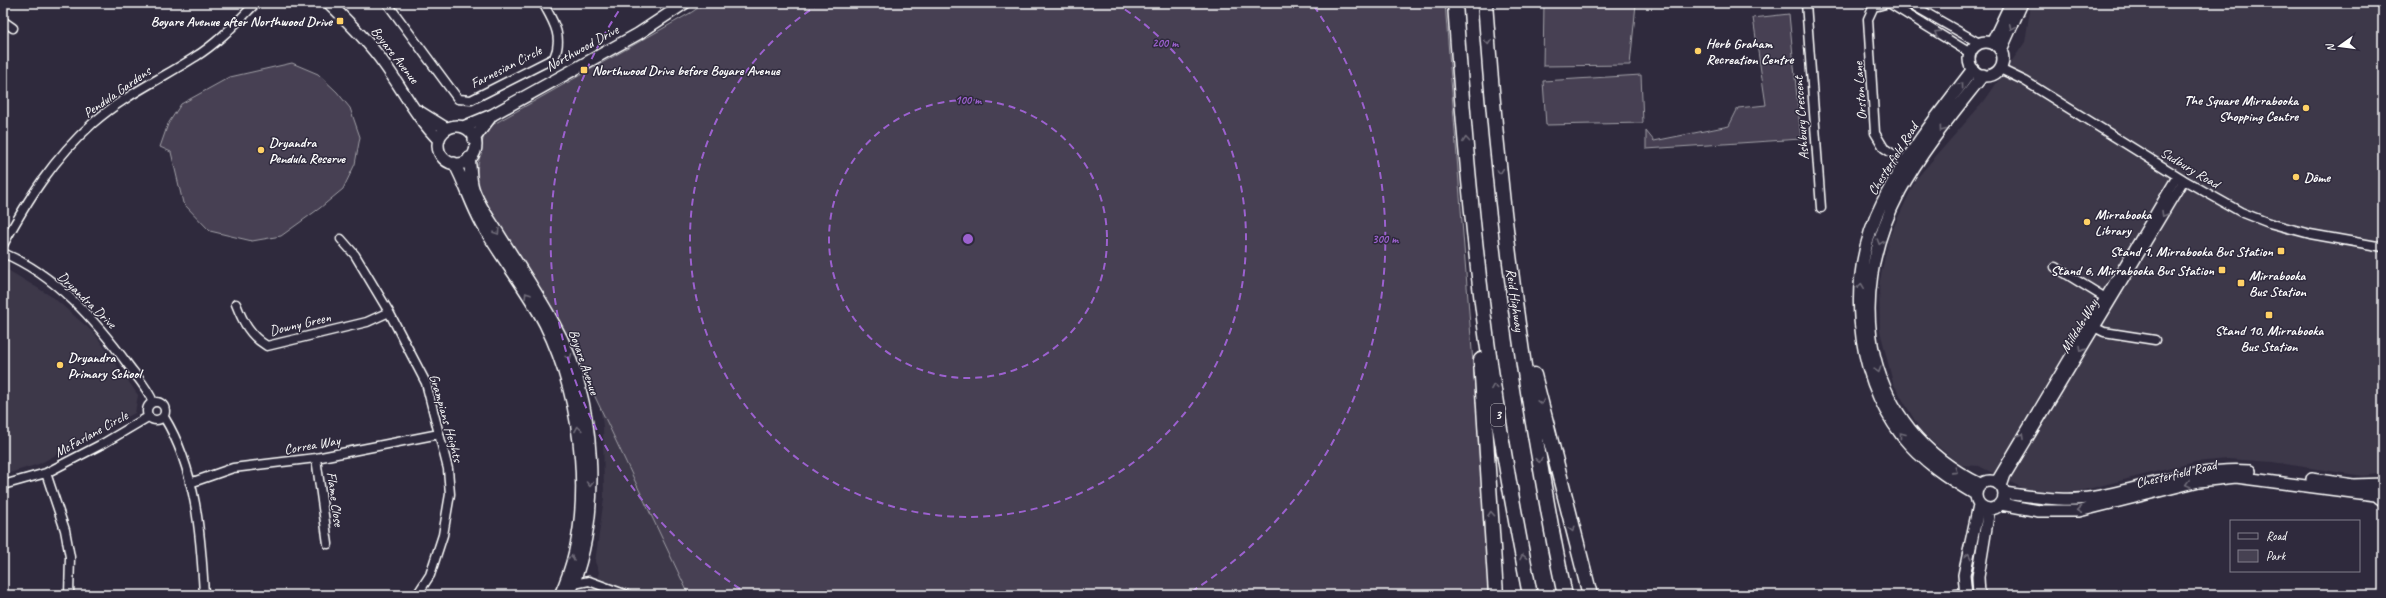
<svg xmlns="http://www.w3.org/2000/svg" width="2386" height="598" viewBox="0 0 2386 598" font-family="Caveat,sans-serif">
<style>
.built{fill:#3c3749}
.green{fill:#464152;stroke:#a2a0a8}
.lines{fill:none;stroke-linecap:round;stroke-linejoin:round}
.street-casing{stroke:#fff;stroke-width:11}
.secondary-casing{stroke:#fff;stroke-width:14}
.primary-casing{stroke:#fff;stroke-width:15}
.highway-casing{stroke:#fff;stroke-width:17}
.street{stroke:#2f2a3d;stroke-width:8}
.secondary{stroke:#2f2a3d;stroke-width:11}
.primary{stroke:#2f2a3d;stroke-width:12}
.highway{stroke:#2f2a3d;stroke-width:14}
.oneway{stroke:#6d6a77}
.ring{fill:none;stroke:#9c61cf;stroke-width:2;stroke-dasharray:7 5}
.poi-dot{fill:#ffd166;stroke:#2f2a3d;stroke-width:1.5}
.labels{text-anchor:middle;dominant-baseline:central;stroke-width:3;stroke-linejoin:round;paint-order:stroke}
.shield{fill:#2f2a3d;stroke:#c1bfc5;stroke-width:1}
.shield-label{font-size:13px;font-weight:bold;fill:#fff}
.poi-label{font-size:14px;font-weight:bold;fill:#fff;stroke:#2f2a3d;text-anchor:start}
.street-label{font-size:14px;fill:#fff;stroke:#2f2a3d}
.centre{fill:#9c61cf;stroke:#2f2a3d;stroke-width:2}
.ring-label{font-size:12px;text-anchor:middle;font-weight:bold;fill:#9c61cf;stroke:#2f2a3d;stroke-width:3;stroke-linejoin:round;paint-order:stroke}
</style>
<rect width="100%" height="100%" fill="#2f2a3d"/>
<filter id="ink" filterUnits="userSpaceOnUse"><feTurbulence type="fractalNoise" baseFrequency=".025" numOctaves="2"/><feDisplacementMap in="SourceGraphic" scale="8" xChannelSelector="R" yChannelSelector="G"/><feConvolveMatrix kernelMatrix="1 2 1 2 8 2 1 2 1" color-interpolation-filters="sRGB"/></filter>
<g filter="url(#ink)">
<path class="built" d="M2031,3H2383V473L2363,476L2272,462L2228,459L2195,462L2072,493L2026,490L1979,466L1960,465L1922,433L1893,383L1880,331L1879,285L1889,237L1916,179L1985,100L2025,42Z
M3,267L54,298L95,334L138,395L135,413L39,464L3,475Z
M600,407L689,595H589L592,594L599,572L595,562L604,498L603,426Z"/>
<path class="green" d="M705,3H1445L1491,595H689L579,363L492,214L475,180L485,129L692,12Z
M1544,3H1639L1636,4L1630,65L1543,66Z
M1789,14L1801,139L1646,149V131L1654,141L1729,126L1738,108L1766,105L1753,18Z
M292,63L318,74L337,92L350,108L360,137L355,164L343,189L320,208L281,236L252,241L210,231L183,203L171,152L160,147L168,124L181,104L230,77Z
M1641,75L1643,123L1546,125L1543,81Z"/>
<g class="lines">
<defs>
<path id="street" d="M387,3L458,99L471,100L554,58C564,37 553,21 543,3
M1806,3L1821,208
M1870,3L1878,6L1889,3L1970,53
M1909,3L1979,43
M1874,6L1868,19L1875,133L1884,148L1905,162
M3,21L13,28
M2000,69L2025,81L2184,180L2241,212L2269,223L2310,234L2383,247
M341,239L355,255L389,312L426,383L448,469L450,494L443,535L430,575L417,595
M3,245C28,199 53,159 93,123C123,96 161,79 195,57C218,43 237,22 256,3
M3,253C56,275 96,321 129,366C138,378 148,389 153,402
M2055,267L2107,299
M236,304C243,322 250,336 267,346L367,322L389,312
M2092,326L2104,332L2155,340
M147 411a9 9 0 1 1 18 0a9 9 0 1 1-18 0Z
M164,417C196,469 201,535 204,595
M316,458L328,544
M46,473L65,530L70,557L69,595
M1995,482L2177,176
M190,483L233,468L316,458L439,434
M3,485L46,473L104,443L148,417
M2002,488L2006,476L2184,180
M574,584L589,581L627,595
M1948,595L1966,593"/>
<path id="secondary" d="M329,3C349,23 369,42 385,65C403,90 417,118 439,140
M1969 59a17 17 0 1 1 34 0a17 17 0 1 1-34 0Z
M1992,43L2011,3
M2001,50L2022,3
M1973,69C1941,111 1906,154 1883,201C1846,274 1853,371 1902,436C1922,461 1948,478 1975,494
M418,111L447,129
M438 145a19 19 0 1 1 38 0a19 19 0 1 1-38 0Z
M463,127L492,115L638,34L685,3
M474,139L492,115
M469,158C471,168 470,179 473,188C478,205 491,221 500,236C518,265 538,294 554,324C597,400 603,515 569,595
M454,163C465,183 471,204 482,224C501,258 527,289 545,324C583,400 597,516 560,595
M2312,479L2353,485L2383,484
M1976 495a14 14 0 1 1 28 0a14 14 0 1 1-28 0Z
M1980,484C1864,427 1842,301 1900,191C1922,150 1954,112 1983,75
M2004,493C2036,497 2068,503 2100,496C2151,486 2198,467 2250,471
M2001,504L2039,511H2079L2199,481L2236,477L2383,496
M1966,595L1964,575L1979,505
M1979,595L1978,577L1989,509"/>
<path id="primary" d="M2379,497L2383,500"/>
<path id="highway" d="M1455,3C1463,123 1473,244 1490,363C1501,441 1515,518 1530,595
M1485,3C1495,144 1510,284 1533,423C1543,480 1552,538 1565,595
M1481,360L1496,595
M1534,375L1590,595"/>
</defs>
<use href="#street" class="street-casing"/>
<use href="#secondary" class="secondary-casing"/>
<use href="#primary" class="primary-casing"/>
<use href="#highway" class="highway-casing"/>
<use href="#street" class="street"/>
<use href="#secondary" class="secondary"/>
<use href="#primary" class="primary"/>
<use href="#highway" class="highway"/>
</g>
<defs><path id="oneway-chevron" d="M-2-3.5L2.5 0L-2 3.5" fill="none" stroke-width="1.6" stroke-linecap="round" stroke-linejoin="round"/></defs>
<g class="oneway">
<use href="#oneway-chevron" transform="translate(2012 27) rotate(114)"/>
<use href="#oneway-chevron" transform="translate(1937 33) rotate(-148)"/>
<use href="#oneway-chevron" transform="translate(1488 42) rotate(85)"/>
<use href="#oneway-chevron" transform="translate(1961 85) rotate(-53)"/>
<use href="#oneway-chevron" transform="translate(1942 129) rotate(126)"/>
<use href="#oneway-chevron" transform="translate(1466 140) rotate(-95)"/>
<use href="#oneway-chevron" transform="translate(1500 171) rotate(85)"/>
<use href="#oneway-chevron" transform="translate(2164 214) rotate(121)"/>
<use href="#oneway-chevron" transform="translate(497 232) rotate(58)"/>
<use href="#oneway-chevron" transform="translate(1880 242) rotate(107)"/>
<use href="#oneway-chevron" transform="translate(1861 286) rotate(-83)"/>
<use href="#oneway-chevron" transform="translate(527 295) rotate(-122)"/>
<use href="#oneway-chevron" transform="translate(2082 349) rotate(121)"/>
<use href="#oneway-chevron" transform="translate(569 357) rotate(69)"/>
<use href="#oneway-chevron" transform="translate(1878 370) rotate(73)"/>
<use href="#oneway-chevron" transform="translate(1494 387) rotate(-99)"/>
<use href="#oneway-chevron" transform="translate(1541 402) rotate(76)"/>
<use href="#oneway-chevron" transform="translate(578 429) rotate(-99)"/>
<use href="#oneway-chevron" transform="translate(1902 435) rotate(-127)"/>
<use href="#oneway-chevron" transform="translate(2021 436) rotate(-60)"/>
<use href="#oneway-chevron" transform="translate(1539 460) rotate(81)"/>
<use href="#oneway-chevron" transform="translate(1955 471) rotate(33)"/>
<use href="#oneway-chevron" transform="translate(590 484) rotate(90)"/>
<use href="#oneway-chevron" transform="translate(2188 484) rotate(165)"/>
<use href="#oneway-chevron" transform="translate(2079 510) rotate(174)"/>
<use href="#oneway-chevron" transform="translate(1491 514) rotate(-94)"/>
<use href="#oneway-chevron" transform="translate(1572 529) rotate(76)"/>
<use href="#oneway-chevron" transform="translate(1968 556) rotate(-78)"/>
<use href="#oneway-chevron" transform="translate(1523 557) rotate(-101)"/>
<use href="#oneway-chevron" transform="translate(571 558) rotate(-76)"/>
</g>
</g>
<g class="ring">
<circle cx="968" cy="239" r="139"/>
<path d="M1115 3A278 278 0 1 1 821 3"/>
<path d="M750 595A417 417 0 0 1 622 6M1314 6A417 417 0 0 1 1186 595"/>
</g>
<g class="poi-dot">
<rect x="336" y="17" width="8" height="8" rx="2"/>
<circle cx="1698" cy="51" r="4"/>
<rect x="580" y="66" width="8" height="8" rx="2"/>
<circle cx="2306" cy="108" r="4"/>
<circle cx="261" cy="150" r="4"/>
<circle cx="2296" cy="177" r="4"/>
<circle cx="2087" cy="222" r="4"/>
<rect x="2277" y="247" width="8" height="8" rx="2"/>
<rect x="2218" y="266" width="8" height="8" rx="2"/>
<rect x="2237" y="279" width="8" height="8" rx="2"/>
<rect x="2265" y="311" width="8" height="8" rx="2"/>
<circle cx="60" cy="365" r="4"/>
</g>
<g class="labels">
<rect class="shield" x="1491" y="404" width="14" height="22" rx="3"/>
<g class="shield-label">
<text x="1498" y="415">3</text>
</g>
<g class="poi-label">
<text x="332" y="21" text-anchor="end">Boyare Avenue after Northwood Drive</text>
<text x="1706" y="43">Herb Graham<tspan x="1706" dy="16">Recreation Centre</tspan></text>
<text x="592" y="70">Northwood Drive before Boyare Avenue</text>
<text x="2298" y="100" text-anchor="end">The Square Mirrabooka<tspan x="2298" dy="16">Shopping Centre</tspan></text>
<text x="269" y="142">Dryandra<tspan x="269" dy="16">Pendula Reserve</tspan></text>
<text x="2304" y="177">Dôme</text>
<text x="2095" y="214">Mirrabooka<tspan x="2095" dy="16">Library</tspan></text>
<text x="2273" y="251" text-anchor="end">Stand 1, Mirrabooka Bus Station</text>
<text x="2214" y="270" text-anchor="end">Stand 6, Mirrabooka Bus Station</text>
<text x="2249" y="275">Mirrabooka<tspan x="2249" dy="16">Bus Station</tspan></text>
<text x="2269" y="330" text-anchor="middle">Stand 10, Mirrabooka<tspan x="2269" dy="16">Bus Station</tspan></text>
<text x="68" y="357">Dryandra<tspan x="68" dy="16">Primary School</tspan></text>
</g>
<g class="street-label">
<text transform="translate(582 48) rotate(-29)">Northwood Drive</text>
<text transform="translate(395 55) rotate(52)">Boyare Avenue</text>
<text transform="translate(506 67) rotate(-27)">Farnesian Circle</text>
<text transform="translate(1860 91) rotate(-94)">Orston Lane</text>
<text transform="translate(117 92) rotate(-35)">Pendula Gardens</text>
<text transform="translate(1801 118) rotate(-94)">Ashbury Crescent</text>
<text transform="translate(1893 159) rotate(-58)">Chesterfield Road</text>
<text transform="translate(2190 168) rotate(31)">Sudbury Road</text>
<text transform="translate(87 300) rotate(44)">Dryandra Drive</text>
<text transform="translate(1515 300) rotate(82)">Reid Highway</text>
<text transform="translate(300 324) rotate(-13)">Downy Green</text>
<text transform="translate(2079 326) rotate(-59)">Milldale Way</text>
<text transform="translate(584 362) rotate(71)">Boyare Avenue</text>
<text transform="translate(446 418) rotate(74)">Grampians Heights</text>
<text transform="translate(91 434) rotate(-29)">McFarlane Circle</text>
<text transform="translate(312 445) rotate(-10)">Correa Way</text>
<text transform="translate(2176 474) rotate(-13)">Chesterfield Road</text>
<text transform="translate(335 499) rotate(82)">Flame Close</text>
</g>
</g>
<circle cx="968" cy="239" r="6" class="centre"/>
<g class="ring-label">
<text x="1165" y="47">200 m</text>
<text x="968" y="104">100 m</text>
<text x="1385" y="243">300 m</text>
</g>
<rect width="2386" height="598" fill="none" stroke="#2f2a3d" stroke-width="16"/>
<rect x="8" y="8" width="2370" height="582" fill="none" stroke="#fff" stroke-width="1.5" filter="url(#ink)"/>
<rect x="2230" y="520" width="130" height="52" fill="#2f2a3d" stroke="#827f8b"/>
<rect x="2238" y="533" width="20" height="6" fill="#2f2a3d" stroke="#827f8b"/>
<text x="2266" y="540" font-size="12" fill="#ffffff">Road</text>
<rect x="2238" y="550" width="20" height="12" fill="#464152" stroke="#827f8b"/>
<text x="2266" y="560" font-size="12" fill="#ffffff">Park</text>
<g transform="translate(2340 46) rotate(256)" stroke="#2f2a3d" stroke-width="3" paint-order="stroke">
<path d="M0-3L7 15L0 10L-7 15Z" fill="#ffffff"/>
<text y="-6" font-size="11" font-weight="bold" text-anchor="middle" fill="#ffffff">N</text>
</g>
</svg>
